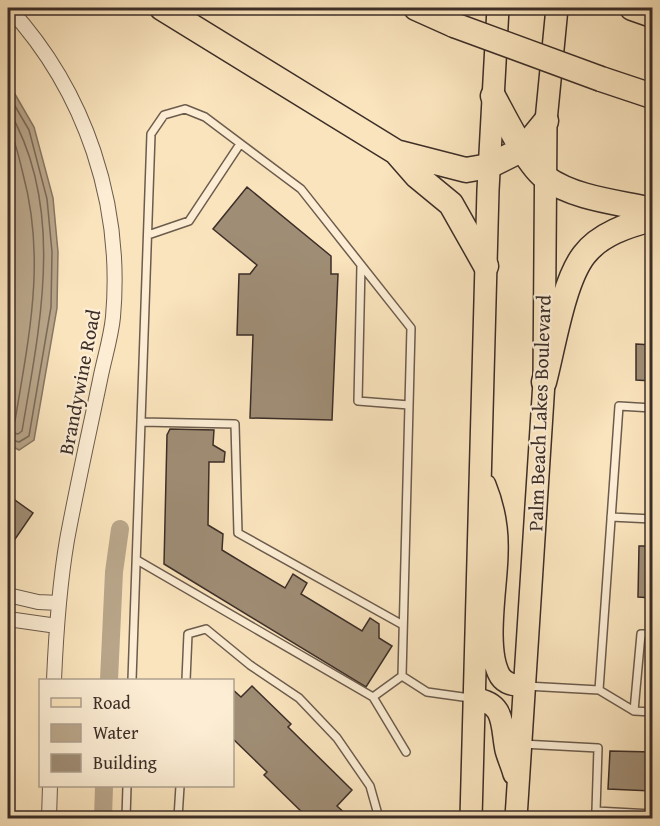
<svg xmlns="http://www.w3.org/2000/svg" width="660" height="826" viewBox="0 0 660 826" font-family="'Gentium Book Plus',serif">
<style>
.water{fill:#b9a68a;stroke:#877663;stroke-width:1.5}
.lines{fill:none;stroke-linecap:round;stroke-linejoin:round}
.shore{stroke:#7a6a59;stroke-width:1.5}
.canal{stroke:#b9a68a;stroke-width:18}
.building{fill:#9f8d75;stroke:#3c2e28;stroke-width:1.5}
.lane-casing{stroke:#6c5c4d;stroke-width:10}
.street-casing{stroke:#6c5c4d;stroke-width:16}
.primary-casing{stroke:#3c2e28;stroke-width:24}
.highway-casing{stroke:#3c2e28;stroke-width:27}
.lane{stroke:#fcedd4;stroke-width:7}
.street{stroke:#fcedd4;stroke-width:14}
.primary{stroke:#fae4bd;stroke-width:21}
.highway{stroke:#fae4bd;stroke-width:24}
.highway-bridge-casing{stroke:#3c2e28;stroke-width:27;stroke-linecap:butt}
.highway-bridge{stroke:#fae4bd;stroke-width:24}
.labels{text-anchor:middle;dominant-baseline:central;stroke-width:4.5;stroke-linejoin:round;paint-order:stroke}
.street-label{font-size:20px;fill:#3c2e28;stroke:#fcedd4}
</style>
<rect width="100%" height="100%" fill="#fae4bd"/>
<filter id="stains"><feTurbulence type="fractalNoise" baseFrequency=".00333" numOctaves="4"/><feColorMatrix values="0 0 0 0 .2 0 0 0 0 .09 0 0 0 0 .02 0 0 0 .5 -.17"/></filter>
<radialGradient id="worn" r=".72"><stop offset=".6" stop-color="#630" stop-opacity="0"/><stop offset="1" stop-color="#630" stop-opacity=".3"/></radialGradient>
<path class="water" d="M8,82L34,127L53,198L58,252L57,308L34,440L19,450L8,444Z"/>
<g class="lines">
<path class="shore" d="M8,94L29,130L47,199L52,252L51,307L29,436L19,442L8,439
M8,109C66,207 40,325 22,431L18,434L8,432
M8,126C16,141 19,158 23,174C46,259 29,336 15,421L8,423"/>
<path class="canal" d="M109,680L114,572L120,529
M103,818L104,786"/>
</g>
<path class="building" d="M247,187L331,256V274H338L332,420L250,418L253,335H237L239,274H250L257,265L213,229Z
M636,344L652,345V381L636,380Z
M170,429L214,430L213,445L225,452L224,462H209L208,525L223,534L222,550L285,588L293,574L307,583L301,594L362,631L370,618L379,624V638L392,646L366,687L164,564L167,435Z
M8,495L33,513L11,545L8,543Z
M639,546H652V598L638,597Z
M252,686L291,724L288,727L352,790L337,806L350,818H308L264,775L267,772L232,738V689L241,697Z
M610,751L652,752V791L608,789Z"/>
<g class="lines">
<defs>
<path id="lane" d="M148,235L189,221L240,144
M361,265L358,401L409,405
M142,422L235,424L238,533L403,625
M611,517L652,519
M137,560L373,697L402,676
M132,680L151,134L164,115L185,109L205,117L301,189L411,328L402,676L427,692L470,698
M186,680L188,634L206,629L250,665L299,698L337,738L370,786L379,818
M526,686L599,690L634,711L652,712
M599,690L619,406L652,408
M373,697L406,752
M634,711L641,634H652
M522,744L598,748L596,811
M126,818L127,786
M178,818L180,786
M596,818V811L652,814"/>
<path id="street" d="M9,8C86,92 123,204 113,317C111,338 104,359 100,380C89,433 77,486 67,540C59,587 56,633 54,680
M8,595L38,602L59,603
M8,619L57,626
M49,818L50,786"/>
<path id="primary" d="M485,485C494,507 498,529 497,553C497,584 484,649 500,676C506,685 515,685 525,686
M474,699C506,702 501,726 506,750C508,758 512,766 514,774
M471,818L488,190L498,8
M516,818L544,382L546,121L557,8"/>
<path id="highway" d="M162,8L396,152L466,170L489,166L523,149L546,121
M416,8L454,25
M632,8L652,15
M601,79L652,96
M493,96C504,116 528,166 546,178C576,199 618,202 652,210
M396,152L417,176L451,204L486,266
M544,382C553,348 563,282 584,255C600,234 628,225 652,219"/>
</defs>
<use href="#lane" class="lane-casing"/>
<use href="#street" class="street-casing"/>
<use href="#primary" class="primary-casing"/>
<use href="#highway" class="highway-casing"/>
<use href="#lane" class="lane"/>
<use href="#street" class="street"/>
<use href="#primary" class="primary"/>
<use href="#highway" class="highway"/>
<defs>
<path id="highway-bridge" d="M454,25L601,79"/>
</defs>
<use href="#highway-bridge" class="highway-bridge-casing"/>
<use href="#highway-bridge" class="highway-bridge"/>
</g>
<g class="labels">
<g class="street-label">
<text transform="translate(79 382) rotate(-79)">Brandywine Road</text>
<text transform="translate(539 413) rotate(-88)">Palm Beach Lakes Boulevard</text>
</g>
</g>
<rect width="660" height="826" fill="none" stroke="#fae4bd" stroke-width="30"/>
<rect x="9" y="9" width="642" height="808" fill="none" stroke="#3c2e28" stroke-width="3"/>
<rect x="15" y="15" width="630" height="796" fill="none" stroke="#3c2e28" stroke-width="1.5"/>
<rect x="39" y="679" width="195" height="108" fill="#fcedd4" stroke="#afa18f" stroke-width="1.5"/>
<rect x="51" y="698" width="30" height="9" fill="#fae4bd" stroke="#afa18f" stroke-width="1.5"/>
<text x="93" y="709" font-size="18" fill="#3c2e28">Road</text>
<rect x="51" y="724" width="30" height="18" fill="#b9a68a" stroke="#afa18f" stroke-width="1.5"/>
<text x="93" y="739" font-size="18" fill="#3c2e28">Water</text>
<rect x="51" y="754" width="30" height="18" fill="#9f8d75" stroke="#afa18f" stroke-width="1.5"/>
<text x="93" y="769" font-size="18" fill="#3c2e28">Building</text>
<rect width="100%" height="100%" filter="url(#stains)"/>
<rect width="100%" height="100%" fill="url(#worn)"/>
</svg>
